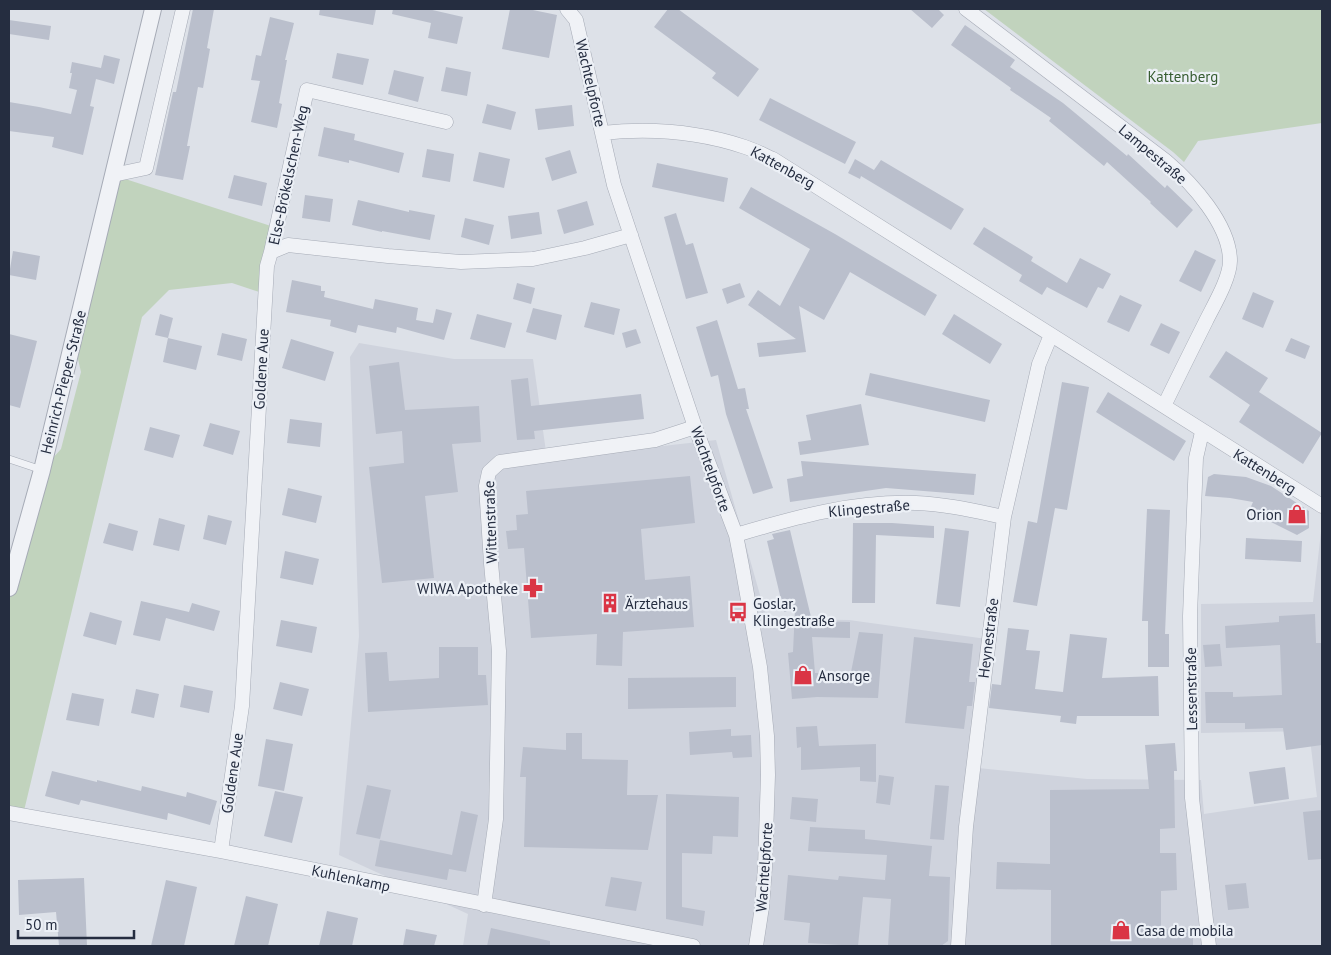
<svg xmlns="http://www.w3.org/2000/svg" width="1331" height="955" viewBox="0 0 1331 955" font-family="'PT Sans',sans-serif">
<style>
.built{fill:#cfd3dd}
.green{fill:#c1d3bd}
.building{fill:#babfcc}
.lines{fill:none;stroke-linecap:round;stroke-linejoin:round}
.service-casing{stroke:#a6abb6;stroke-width:8}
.minor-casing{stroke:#a6abb6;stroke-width:15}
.tertiary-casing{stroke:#a6abb6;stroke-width:18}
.service{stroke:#f0f2f6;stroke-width:7}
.minor{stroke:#f0f2f6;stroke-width:14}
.tertiary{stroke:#f0f2f6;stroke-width:16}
.labels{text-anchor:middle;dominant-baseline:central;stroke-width:4.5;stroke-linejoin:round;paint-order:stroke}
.park-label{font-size:15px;fill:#375d31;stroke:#ecf0f6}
.street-label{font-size:15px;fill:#252d40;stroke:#ecf0f6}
.poi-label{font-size:15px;fill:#252d40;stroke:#ecf0f6;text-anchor:start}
</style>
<rect width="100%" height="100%" fill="#dde1e8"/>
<path class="built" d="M359,343L454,359H533L547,459L716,440L768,623L793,619L849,620L994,640L978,768L1087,779L1201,780L1204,814L1317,797L1309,731L1201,733V604L1313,602L1322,523V946H463L468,914L339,855L359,636L350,357Z"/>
<path class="green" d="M984,9H1322V123L1198,141L1184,162L1173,152Z
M113,175L277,228L265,294L232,283L169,290L142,317L23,815L9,813V588L42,470L61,449L77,387L81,372L74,342Z"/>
<path class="building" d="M193,9H214L207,48L210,49L203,88L198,87L187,146H190L183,180L155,175L173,92H176Z
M320,9H376L373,25L319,15Z
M393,9H428L463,17L457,44L428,38L431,23L392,14Z
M510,9H528L557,15L549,58L502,49Z
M668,9H678L759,69L738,97L712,78L716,73L654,27Z
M910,9H938L944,15L932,28Z
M270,17L294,23L285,60H287L279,103L282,104L277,128L251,122L260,81L251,80L256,55L261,56Z
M9,20L51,26L49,40L9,34Z
M965,25L1015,60L1010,67L1063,103L1127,156L1128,154L1165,188L1167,185L1193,210L1177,228L1150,203L1151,202L1107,162L1104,166L1049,121L1051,118L1010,90L1011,88L951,45Z
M337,53L369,59L363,85L332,78Z
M104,55L120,59L114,84L96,79L90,106L94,107L83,155L52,147L54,137L9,131V102L39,107L71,114L77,90L69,88L72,73H70L72,62L101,68Z
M446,67L471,72L467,96L441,91Z
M394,70L424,77L418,102L388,94Z
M770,98L856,142L845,164L759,120Z
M487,104L516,112L511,130L482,123Z
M572,105L574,126L538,130L535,109Z
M324,127L355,134L354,140L404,153L399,173L349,160V163L318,156Z
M427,149L454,154L450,182L422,177Z
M570,150L577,173L552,181L545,158Z
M479,152L510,159L504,188L473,181Z
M855,159L874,170L881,160L964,209L951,230L861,176L860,179L848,173Z
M657,163L728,178L724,202L652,187Z
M234,175L267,183L262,206L228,198Z
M751,187L835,234L937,295L925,316L850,272L824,320L799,306L806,352L759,357L757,343L796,339L748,305L758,290L780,306L810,249L739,208Z
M305,195L333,199L330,222L302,218Z
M358,200L409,212V210L435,215L430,240L382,231V232L352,225Z
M587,201L594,225L564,234L557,210Z
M539,212L542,234L511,239L508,216Z
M676,213L686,245L693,243L708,293L686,299L664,217Z
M465,218L494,225L489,245L461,237Z
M984,227L1033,257L1031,261L1067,283L1080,258L1111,274L1103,289L1098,287L1087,308L1047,287L1042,295L1019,281L1022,275L973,244Z
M1195,250L1216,260L1201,292L1179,281Z
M13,251L40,256L36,280L9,275Z
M292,280L321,286V291H325L324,297L373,309L375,299L418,308L416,320L433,323L436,309L452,313L444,340L397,327L396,333L358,325L356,333L330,326L331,320L286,312Z
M517,283L535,288L531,304L513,299Z
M740,283L745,297L727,304L722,289Z
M1253,292L1274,301L1263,328L1242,319Z
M1120,295L1142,305L1129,332L1107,322Z
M591,302L620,309L614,335L584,327Z
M533,308L562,315L556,340L526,332Z
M160,314L173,318L168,338L155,335Z
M477,314L512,323L505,348L470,339Z
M954,314L1002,344L990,364L942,334Z
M717,320L738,389L745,388L749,409H746L773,488L753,494L726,414L718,375L711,377L696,327Z
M1161,323L1180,332L1169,354L1150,345Z
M636,329L641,343L626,348L622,333Z
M222,333L247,339L242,361L217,355Z
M9,334L37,341L20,408L9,405Z
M168,338L202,346L196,370L163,362Z
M1291,338L1310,346L1305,359L1285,351Z
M291,339L334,352L325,381L282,368Z
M1226,351L1268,378L1259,392L1322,433L1303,464L1239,422L1250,405L1209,377Z
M399,362L405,410L479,406L481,442L452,444L458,492L425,496L434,578L382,583L369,467L404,463L402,431L376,434L369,366Z
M870,373L990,400L985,422L865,395Z
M528,378L531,406L641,394L644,419L534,431L535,439L517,440L511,380Z
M1062,382L1089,387L1067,510L1055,508L1037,606L1013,602L1028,521L1037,523Z
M1108,392L1186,441L1174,461L1096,412Z
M861,404L869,445L800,455L798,442L811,440L806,415Z
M290,419L322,423L320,447L287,443Z
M210,423L240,431L233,455L203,446Z
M150,427L180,435L173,458L144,450Z
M801,461L976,474L974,495L886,488L790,502L787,479L803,476Z
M1214,474L1246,477L1271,486L1309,511V528L1297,535L1249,511L1253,502L1230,498L1205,496L1208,477Z
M690,476L695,523L641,529L645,580L690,576L694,627L623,632L622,666L596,665L597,634L531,638L524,548L508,549L506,531L517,530L516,515L528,514L526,491Z
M288,488L322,496L316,523L282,515Z
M1147,509L1170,510L1165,634H1169V667H1148V621H1142Z
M208,515L232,521L226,545L203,539Z
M159,518L185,525L179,551L153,545Z
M109,523L138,531L133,551L103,543Z
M853,523H892L934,526V538L876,535L875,603H852Z
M945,528L969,531L960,607L936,604Z
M790,530L812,621L850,622V638L812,637L815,673L851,672L859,632L883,634L878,698L817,697L792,699L788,653L793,652L795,609L784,612L767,541L774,539L772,534Z
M1246,538L1302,541L1301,562L1245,559Z
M285,551L319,559L313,585L280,578Z
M141,601L189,612L192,603L220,611L214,631L166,618L160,641L133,635Z
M90,612L122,621L116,645L83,636Z
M1315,614L1316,643H1322V745L1286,750L1283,728L1245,729V723H1206L1205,692H1233V697L1282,695L1280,645L1226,648L1225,626L1279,622V616Z
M281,620L317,627L312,653L276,646Z
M1008,628L1029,630L1026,650L1040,651L1035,689L1063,692L1070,634L1107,638L1102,678L1158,676L1159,716H1077L1076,724L1060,722L1061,716L989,708L992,684L1001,685Z
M914,637L973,644L969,682H975L972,706H967L964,729L905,723Z
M1220,644L1222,666L1205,667L1203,645Z
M439,647H478V675H486L488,705L368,712L365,653L387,652L389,681L439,678Z
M736,677V707L628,709V678Z
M280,682L309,689L302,716L273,709Z
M184,685L213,691L209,713L180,707Z
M136,689L159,694L154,718L131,713Z
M72,693L104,699L99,726L66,720Z
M817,726L819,746L876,744V782L860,781V767L801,770V747L797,748L796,727Z
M731,729V736L751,735L752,757L733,758L732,752L690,755L689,732Z
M566,733H582V759L628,760L627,795H658L648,850L524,847L526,777H520L523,747L566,750Z
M266,739L293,744L284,791L258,786Z
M1175,743L1177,771H1174L1175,828L1160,829V853H1176L1177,890L1161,891V929H1193V946H1051V890L996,889L997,862L1050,864V790L1149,789L1145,745Z
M1285,767L1289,799L1254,804L1249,772Z
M52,771L97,782V780L141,791L142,786L186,797L187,792L217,801L210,825L168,813L167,820L81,800L79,805L45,796Z
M879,775L894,777L890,805L876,803Z
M367,785L391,790L380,839L356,834Z
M935,785L949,786L944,840L930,839Z
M275,791L303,797L292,843L264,836Z
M666,794L739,797L738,837L713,836L712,854L682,853V907L705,911L703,926L666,919Z
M792,797L818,799L816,822L790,819Z
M1322,810V859L1308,860L1303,812Z
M461,811L478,815L466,872L449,869L447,880L375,866L380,840L452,855Z
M810,827L865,830V839L932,846L929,876L950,877L948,941L941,946H888L891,899L863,897L858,946L808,943L810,923L784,920L788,875L838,880L839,876L885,880L887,855L808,851Z
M611,877L642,882L636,911L605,906Z
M84,878L87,946H59L56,912L19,915L18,880Z
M166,880L197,887L184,946H151Z
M1246,883L1249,908L1228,910L1225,885Z
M246,896L278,904L268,946H234Z
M327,911L358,918L352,946H319Z
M491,928L550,941V946H487Z
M406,929L437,935L434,946H403Z"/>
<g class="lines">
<defs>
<path id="service" d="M9,459L42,470"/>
<path id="minor" d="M567,9L576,20L614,185L695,427L736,535L742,566L760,667L767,736L768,775L765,867L762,907L756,946
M966,9L1166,161C1192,183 1230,225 1230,261C1230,278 1214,305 1206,321C1192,349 1178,377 1164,406
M602,133C649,128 700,132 745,147C754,150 764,155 773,159L1322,506
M113,175L146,168L183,9
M271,252L307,90L446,122
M1202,432L1196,458L1190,616L1192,798L1209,946
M736,535C796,517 853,501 916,503C945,504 975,511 1004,517
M9,813L221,851L693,946
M221,851L242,706L267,266L271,252L288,245L388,256L461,262L533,259L585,248L631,235
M484,905L496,819L499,651L491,563L486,486L489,472L500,462L655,440L695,427
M958,946L966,827L1004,517L1039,364L1051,335"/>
<path id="tertiary" d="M9,588L42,470L153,9"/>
</defs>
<use href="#service" class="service-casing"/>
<use href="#minor" class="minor-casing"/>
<use href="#tertiary" class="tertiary-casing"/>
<use href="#service" class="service"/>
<use href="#minor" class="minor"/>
<use href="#tertiary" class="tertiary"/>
</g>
<defs>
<symbol id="shop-bare" viewBox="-9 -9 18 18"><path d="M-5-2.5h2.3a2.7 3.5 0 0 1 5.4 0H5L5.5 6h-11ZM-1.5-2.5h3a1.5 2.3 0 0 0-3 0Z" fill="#da3545" stroke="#ecf0f6" stroke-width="2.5" paint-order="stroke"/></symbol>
<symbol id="pharmacy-bare" viewBox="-9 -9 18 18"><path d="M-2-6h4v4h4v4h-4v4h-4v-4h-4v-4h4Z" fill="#da3545" stroke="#ecf0f6" stroke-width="2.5" paint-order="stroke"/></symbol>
<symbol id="building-bare" viewBox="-9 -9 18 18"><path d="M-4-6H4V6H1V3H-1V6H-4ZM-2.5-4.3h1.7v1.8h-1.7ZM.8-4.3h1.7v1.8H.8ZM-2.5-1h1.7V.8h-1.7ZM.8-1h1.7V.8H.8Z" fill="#da3545" stroke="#ecf0f6" stroke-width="2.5" paint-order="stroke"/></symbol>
<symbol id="bus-bare" viewBox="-9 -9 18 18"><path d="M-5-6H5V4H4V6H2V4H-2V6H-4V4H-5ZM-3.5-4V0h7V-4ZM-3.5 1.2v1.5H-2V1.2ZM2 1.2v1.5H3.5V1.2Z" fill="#da3545" stroke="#ecf0f6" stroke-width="2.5" paint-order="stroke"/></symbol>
</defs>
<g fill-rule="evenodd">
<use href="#shop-bare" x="1283" y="500" width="28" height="28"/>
<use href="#pharmacy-bare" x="519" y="574" width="28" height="28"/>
<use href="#building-bare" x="596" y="589" width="28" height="28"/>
<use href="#bus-bare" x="724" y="598" width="28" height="28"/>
<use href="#shop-bare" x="789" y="661" width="28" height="28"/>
<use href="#shop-bare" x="1107" y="916" width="28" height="28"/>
</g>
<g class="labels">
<g class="park-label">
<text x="1183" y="76">Kattenberg</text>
</g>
<g class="street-label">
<text transform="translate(591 83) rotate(77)">Wachtelpforte</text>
<text transform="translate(1153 154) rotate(40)">Lampestraße</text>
<text transform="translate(783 167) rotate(29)">Kattenberg</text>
<text transform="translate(288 175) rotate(-78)">Else-Brökelschen-Weg</text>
<text transform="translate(261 369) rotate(-87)">Goldene Aue</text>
<text transform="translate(63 382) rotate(-76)">Heinrich-Pieper-Straße</text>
<text transform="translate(711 469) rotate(70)">Wachtelpforte</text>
<text transform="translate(1265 471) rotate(32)">Kattenberg</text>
<text transform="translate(869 508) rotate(-5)">Klingestraße</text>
<text transform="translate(490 522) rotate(-92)">Wittenstraße</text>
<text transform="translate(988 638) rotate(-83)">Heynestraße</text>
<text transform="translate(1191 689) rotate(-91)">Lessenstraße</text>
<text transform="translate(232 773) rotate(-82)">Goldene Aue</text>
<text transform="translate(764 867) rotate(-86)">Wachtelpforte</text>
<text transform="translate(351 878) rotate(12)">Kuhlenkamp</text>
</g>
<g class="poi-label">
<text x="1282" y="514" text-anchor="end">Orion</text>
<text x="518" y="588" text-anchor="end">WIWA Apotheke</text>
<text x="625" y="603">Ärztehaus</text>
<text x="753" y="603">Goslar,<tspan x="753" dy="17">Klingestraße</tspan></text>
<text x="818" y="675">Ansorge</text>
<text x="1136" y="930">Casa de mobila</text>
</g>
</g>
<rect width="1331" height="955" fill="none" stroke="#252d40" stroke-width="20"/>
<path d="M18 930v8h116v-8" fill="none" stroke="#252d40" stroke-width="2.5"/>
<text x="25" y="930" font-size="15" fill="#252d40" stroke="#ecf0f6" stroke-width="4" paint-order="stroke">50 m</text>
</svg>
